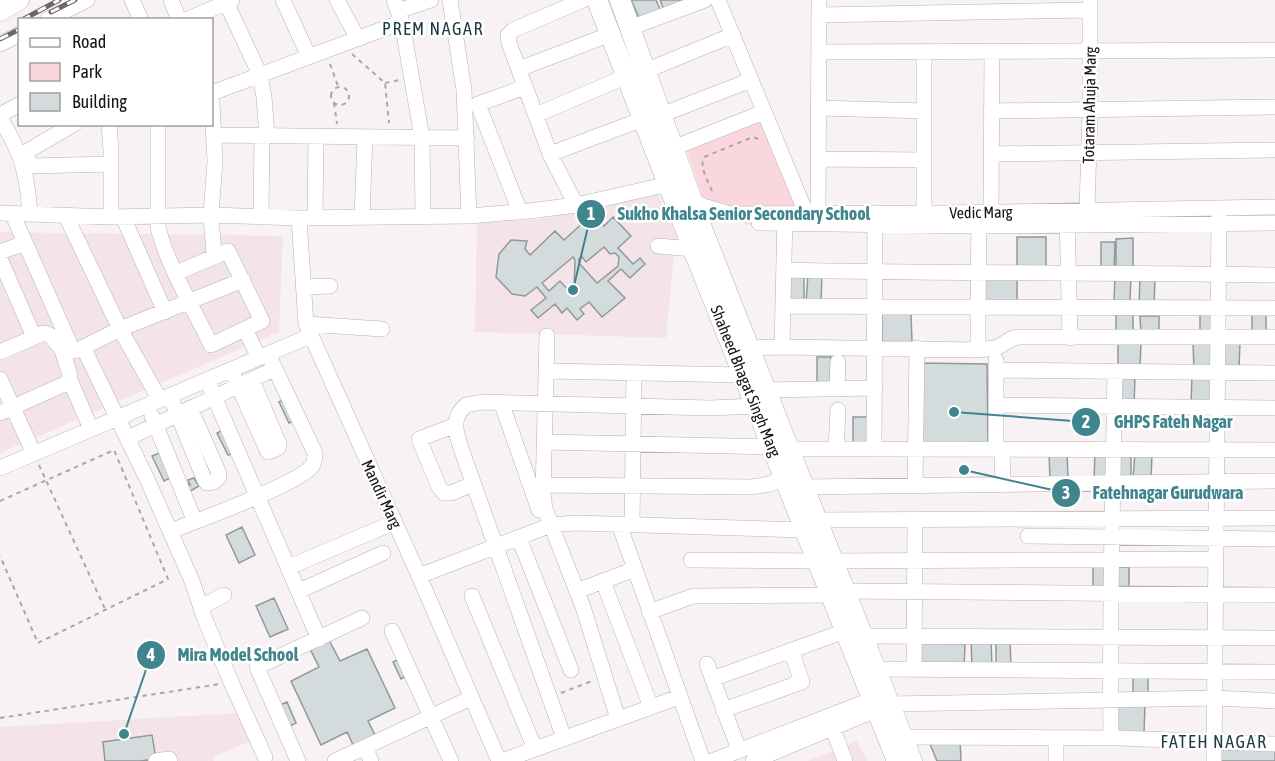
<svg xmlns="http://www.w3.org/2000/svg" width="1275" height="761" viewBox="0 0 1275 761" font-family="'Asap Condensed',sans-serif">
<style>
.built{fill:#f4e4e8}
.green{fill:#fad7df}
.building{fill:#d4dbdc;stroke:#92999a;stroke-width:1.5;fill-rule:evenodd}
.lines{fill:none;stroke-linecap:round;stroke-linejoin:round}
.minor-casing{stroke:#b8b1b2;stroke-width:16}
.major-casing{stroke:#b8b1b2;stroke-width:21}
.path{stroke:#aba6a7;stroke-width:2;stroke-dasharray:4.5 4.5;stroke-linecap:butt}
.minor{stroke:#fff;stroke-width:15}
.major{stroke:#fff;stroke-width:20}
.rail-casing{stroke:#6b6767;stroke-width:5}
.rail{stroke:#fff;stroke-width:3;stroke-dasharray:9;stroke-linecap:butt}
.labels{text-anchor:middle;dominant-baseline:central;stroke-width:5;stroke-linejoin:round;paint-order:stroke}
.street-label{font-size:16px;fill:#141212;stroke:#fff}
.neighbourhood-label{font-size:18px;letter-spacing:1.5px;fill:#1c3e42;stroke:#fff}
.leader{fill:none;stroke:#3e858e;stroke-width:2}
.callout-dot{fill:#3e858e;stroke:#fff;stroke-width:2}
.mark-label{font-size:18px;text-anchor:middle;font-weight:bold;fill:#fff}
.callout-label{font-size:18px;text-anchor:middle;font-weight:bold;fill:#3e858e;stroke:#fff;stroke-width:5;stroke-linejoin:round;paint-order:stroke}
</style>
<rect width="100%" height="100%" fill="#f9f2f4"/>
<path class="built" d="M658,194L676,234L666,338L475,332L477,223L539,219Z
M0,232L283,236L279,332L0,453Z
M238,713L250,741L213,757L214,761H0V727Z
M857,741L867,761H807Z"/>
<path class="green" d="M760,120L804,215L746,225L737,209L707,210L686,149Z"/>
<path class="building" d="M631,0H656L661,11L640,20Z
M660,0H682L683,3L664,10Z
M613,217L631,236L618,248L633,264L640,258L645,264L630,278L621,269L608,281L625,298L602,317L589,302L580,309L584,314L577,320L567,308L562,313L555,304L538,318L531,310L546,298L537,287L525,296L512,294L496,277L499,254L511,240L527,241L525,249L530,255L555,231L564,240L585,221L590,226L597,219L604,226ZM604,247L610,254L615,253L619,257L618,266L597,283L579,263V259L582,257L586,262ZM573,257L575,260L574,290L571,293L560,281L549,291L542,283Z
M1017,237H1046V270H1017Z
M1133,238V271L1116,272V239Z
M1101,242H1115L1114,271H1101Z
M804,273V304H787L786,274Z
M808,273H822L821,305L806,304Z
M1140,275L1155,276L1154,307H1139Z
M983,276H1017V303H983Z
M1115,276L1131,277L1130,301H1114Z
M1200,310H1215V336H1200Z
M1116,311H1133V335H1116Z
M1252,313H1266V336H1252Z
M882,314H911L912,342H882Z
M1140,316H1159V337H1141Z
M1118,342H1141L1140,368H1118Z
M1224,342H1240L1239,369H1224Z
M1193,343H1214V370H1194Z
M817,357H831L830,386H817Z
M920,363L987,364L988,442L919,444Z
M1192,375H1212V405H1191Z
M1118,376L1135,377L1134,405L1117,404Z
M286,399L296,420L289,423L279,402Z
M853,417H872L871,444H853Z
M225,429L236,452L228,455L217,433Z
M1049,451H1067L1068,481L1050,482Z
M1131,451V480H1117V452Z
M162,452L174,476L164,481L152,456Z
M1095,452H1109L1108,481H1094Z
M1135,452L1152,453L1151,481L1133,480Z
M194,478L199,486L187,493L182,482L190,485L188,480Z
M242,527L255,555L239,563L226,535Z
M1093,564H1106V592H1093Z
M1113,567H1129V592H1113Z
M274,598L288,629L270,637L256,606Z
M991,637L992,669H972L971,638Z
M1010,637L1011,669H996V638Z
M328,638L340,661L367,649L395,708L368,721L377,739L355,749L347,732L321,745L291,681L319,667L309,647Z
M919,642L965,644L964,669L918,667Z
M402,657L410,674L401,679L393,662Z
M1133,674H1148V697H1133Z
M287,702L296,723L290,726L280,705Z
M1114,704L1145,705L1144,733H1113Z
M152,735L156,759L140,761H105L103,742Z
M927,737L960,738L961,761H937Z
M1217,743L1275,746V761H1216Z"/>
<g class="lines">
<defs>
<path id="minor" d="M132,0L141,20
M171,0L179,20
M225,0L260,75L264,97L267,136
M283,0L309,57
M337,0L358,39
M394,0L402,22L422,138L423,216
M450,0L464,90L469,216
M718,0L806,213L808,223
M398,11L431,0
M819,15L1090,10
M47,20L87,0
M186,20L232,0
M630,28L705,0
M0,44L20,34
M819,52L1275,50
M924,52V213
M519,69L611,34
M645,71L733,35
M212,93L402,22
M212,103L215,161L211,215L214,255
M820,108L924,111
M991,111L1275,107
M0,115L20,104
M536,115L627,76
M661,115L751,80
M0,118C22,154 27,172 30,214
M74,124L26,152L31,166L111,164
M109,124L111,151V217
M158,124V227C167,265 194,309 211,345L262,321L228,251L176,273
M214,135L467,138
M673,148L764,112
M550,154L643,119
M991,154L1275,150
M819,159L924,160
M691,199L703,206L730,214L945,213L1275,207
M576,205L550,154L509,43L508,35L513,30L583,0
M1087,210L1090,111V0
M520,212L478,104L525,87
M991,212L992,51
M0,213L111,217L211,215L299,218L469,216L529,211L576,205L669,184
M12,213L73,351
M818,213L819,0
M875,213L874,449L1275,450
M1067,215L1070,338
M66,216L120,329L160,400
M123,217L165,312
M261,217L262,136
M362,217L365,137
M299,218L306,324L419,576L499,761
M315,218L316,137
M979,218L978,307L1275,308
M759,223L979,226L1275,223
M658,246L693,249
M0,252L25,243
M0,259L34,337
M784,270C947,274 1111,272 1275,275
M304,287L330,286
M783,306L978,307V350
M306,324L382,329
M245,329L259,358
M547,336L543,494L545,509L583,607L618,719
M83,347L147,479L192,581L204,617L231,682L265,757
M782,347L785,215
M749,348L782,347L978,350L996,348L1013,338L1019,337H1275
M0,352L44,333L50,335L62,350L67,352L78,350L120,329L243,280
M231,370L268,452L278,448L279,444L252,380
M996,370L1275,373
M547,371L743,375
M0,379L34,454
M70,380L91,429
M207,380L319,639
M837,389L838,362
M766,390L875,388
M170,396L205,481L207,483L214,482L219,477L218,471L190,408
M501,402L539,510
M997,405L1275,408
M0,413L69,382L70,375L62,350
M152,416L195,522
M456,425L419,439L439,487L444,493H451L473,484
M128,438L274,369
M545,442L773,447
M789,449H874
M836,449L838,410
M996,449V360
M1002,449L1003,484
M0,468L310,336
M543,485L752,487L770,484L784,478
M915,485L917,348
M803,487L1275,481
M816,520L1275,518
M619,524L703,761
M632,524L634,373
M171,531C196,521 299,484 312,466C315,462 315,457 315,453L268,354
M1028,536L1275,539
M519,538L571,670
M691,560L817,561
M833,561L1216,559
M289,567L395,522
M419,576L551,525L576,523L804,530
M603,581L651,707
M299,591L383,553
M577,591L635,569
M845,591L1275,595
M472,596L535,749
M201,607L224,595
M649,612L693,596L831,595
M392,631L451,761
M864,636L1275,638
M707,664L739,750
M877,669L1275,672
M914,669L915,520
M712,679L845,631
M723,710L802,682L791,650
M833,729L845,761
M902,737L1119,738L1275,744
M564,738L464,457C458,437 448,421 466,405L482,402L710,408L756,406
M1111,738C1109,616 1113,494 1115,371
M365,747L371,761
M156,761L169,759L170,761
M298,761L257,667L362,618
M335,761L471,698
M502,761L679,697
M712,761L881,696
M753,761L890,704L1214,698L1275,701
M1056,761V738
M1214,761L1219,214"/>
<path id="major" d="M597,0L693,249L897,761
M620,0L703,231L912,761
M0,11L19,0"/>
</defs>
<use href="#minor" class="minor-casing"/>
<use href="#major" class="major-casing"/>
<path class="path" d="M352,54L385,83L389,123
M330,64L338,86
M385,83L400,80
M331 96a9 9 0 1 1 18 0a9 9 0 1 1-18 0Z
M334,103L337,124
M712,191C708,181 699,167 704,157L753,137L761,140
M39,465L105,609
M0,501L114,450L168,579L38,643L0,556
M561,693L592,681
M0,718L220,684"/>
<use href="#minor" class="minor"/>
<use href="#major" class="major"/>
<defs>
<path id="rail" d="M51,12L75,0
M22,20L59,0
M0,39L20,29"/>
</defs>
<use href="#rail" class="rail-casing"/>
<use href="#rail" class="rail"/>
</g>
<g class="labels">
<g class="street-label">
<text transform="translate(1089 105) rotate(-89)">Totaram Ahuja Marg</text>
<text transform="translate(981 212) rotate(-1)">Vedic Marg</text>
<text transform="translate(746 381) rotate(68)">Shaheed Bhagat Singh Marg</text>
<text transform="translate(382 494) rotate(65)">Mandir Marg</text>
</g>
<g class="neighbourhood-label">
<text x="433" y="28">PREM NAGAR</text>
<text x="1214" y="741">FATEH NAGAR</text>
</g>
</g>
<path class="leader" d="M573 290L591 214M954 412L1086 422M964 470L1066 493M124 734L151 655"/>
<g class="callout-dot">
<circle cx="573" cy="290" r="6"/>
<circle cx="954" cy="412" r="6"/>
<circle cx="964" cy="470" r="6"/>
<circle cx="124" cy="734" r="6"/>
<circle cx="591" cy="214" r="15"/>
<circle cx="1086" cy="422" r="15"/>
<circle cx="1066" cy="493" r="15"/>
<circle cx="151" cy="655" r="15"/>
</g>
<g class="mark-label">
<text x="591" y="220">1</text>
<text x="1086" y="428">2</text>
<text x="1066" y="499">3</text>
<text x="151" y="661">4</text>
</g>
<g class="callout-label">
<text x="744" y="220">Sukho Khalsa Senior Secondary School</text>
<text x="1173" y="428">GHPS Fateh Nagar</text>
<text x="1168" y="499">Fatehnagar Gurudwara</text>
<text x="238" y="661">Mira Model School</text>
</g>
<rect x="18" y="18" width="195" height="108" fill="#ffffff" stroke="#a1a0a0" stroke-width="1.5"/>
<rect x="30" y="38" width="30" height="9" fill="#ffffff" stroke="#a1a0a0" stroke-width="1.5"/>
<text x="72" y="48" font-size="18" fill="#141212">Road</text>
<rect x="30" y="63" width="30" height="18" fill="#fad7df" stroke="#a1a0a0" stroke-width="1.5"/>
<text x="72" y="78" font-size="18" fill="#141212">Park</text>
<rect x="30" y="93" width="30" height="18" fill="#d4dbdc" stroke="#a1a0a0" stroke-width="1.5"/>
<text x="72" y="108" font-size="18" fill="#141212">Building</text>
</svg>
